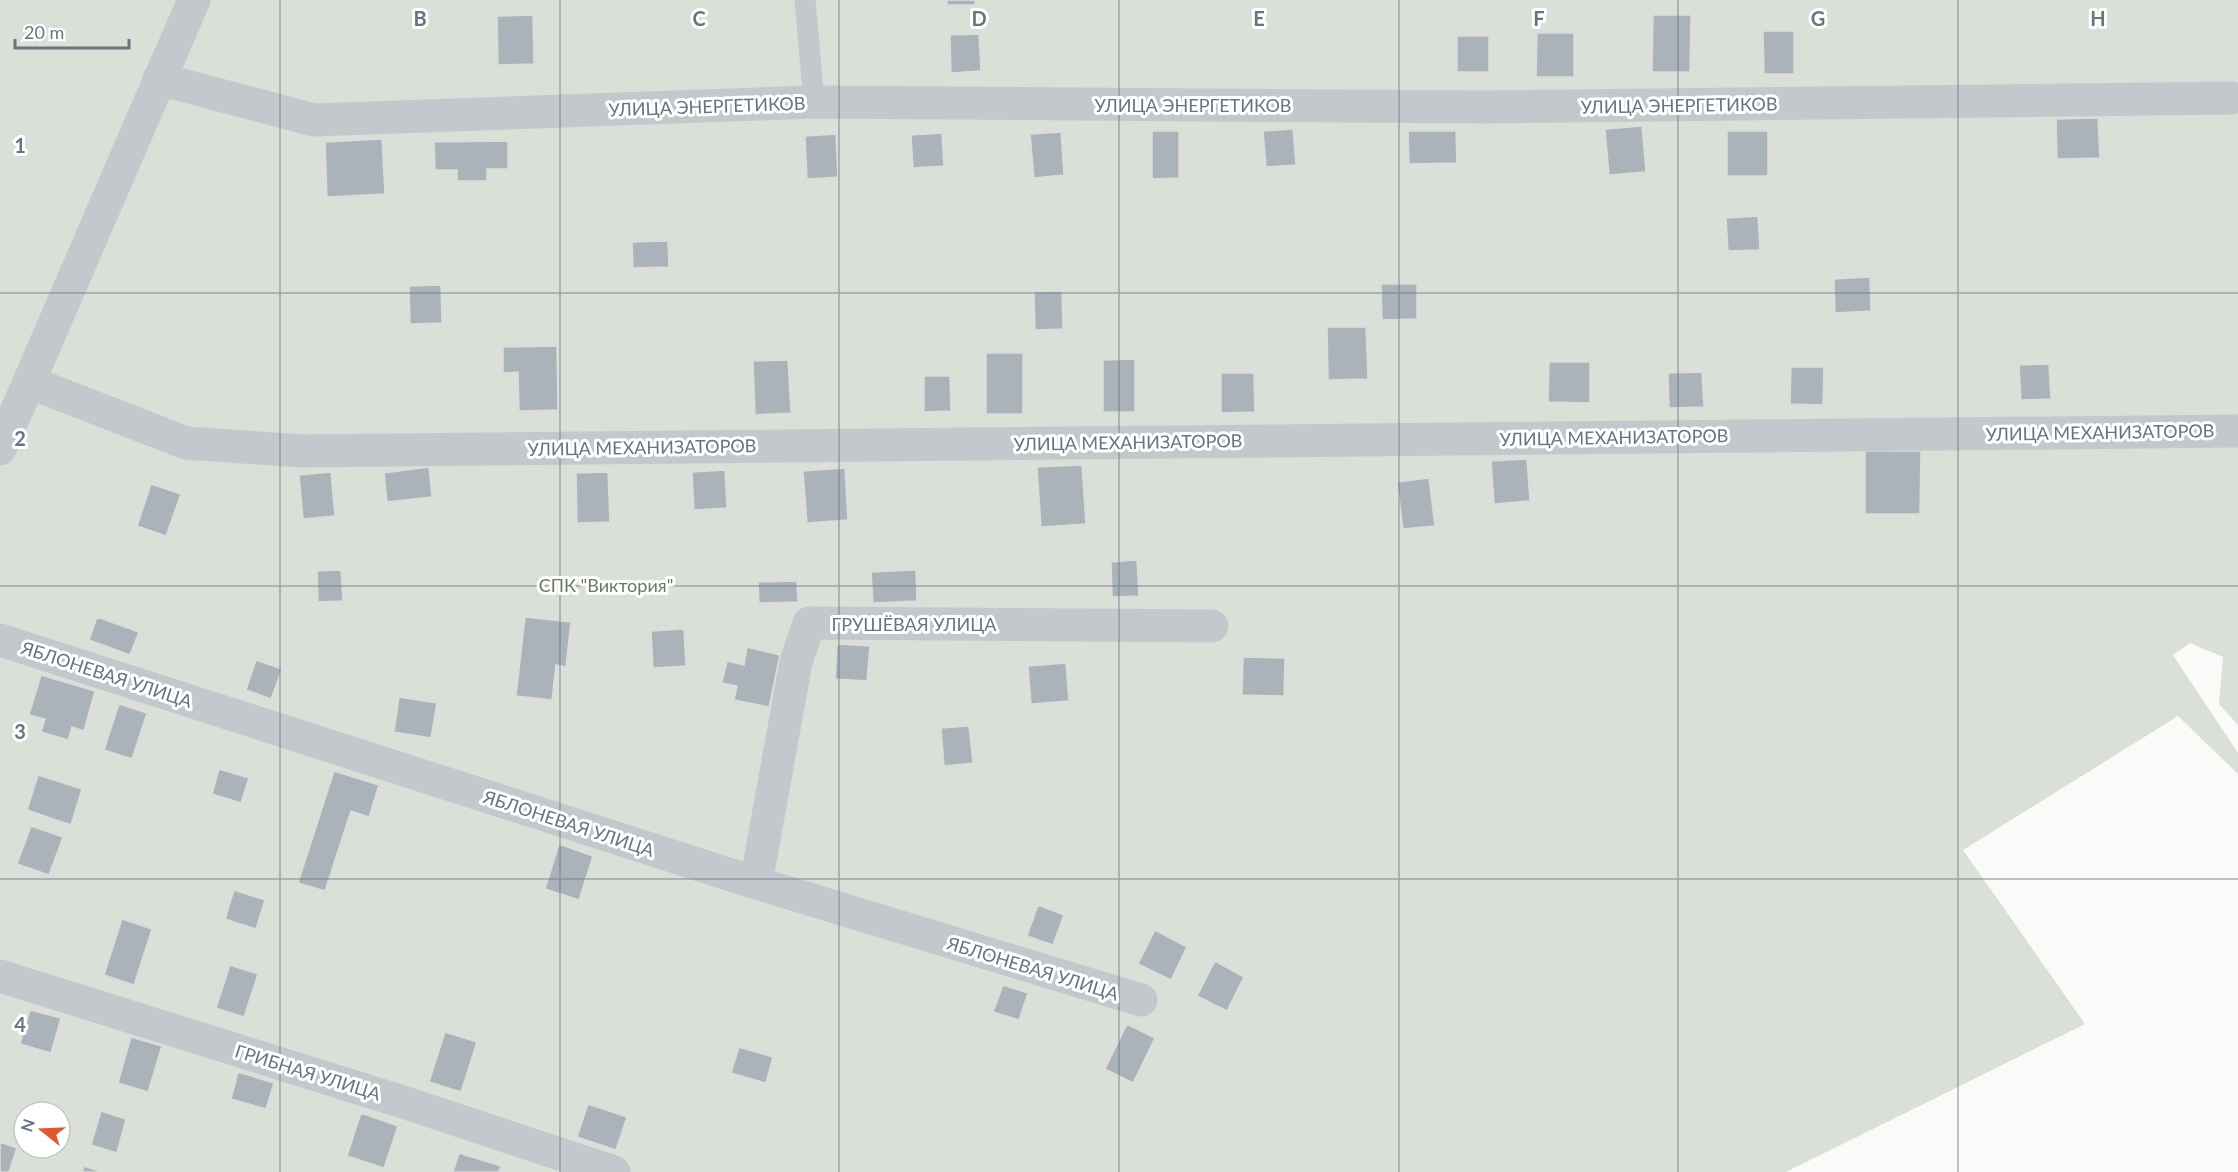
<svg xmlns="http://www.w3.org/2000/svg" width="2238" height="1172" viewBox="0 0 2238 1172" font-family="Lato,sans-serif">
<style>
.green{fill:#dadfd7;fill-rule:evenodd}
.building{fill:#aab3b9;stroke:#dcdcda;stroke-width:1.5}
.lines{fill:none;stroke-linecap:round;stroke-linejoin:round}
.service{stroke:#c3c8cc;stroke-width:21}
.minor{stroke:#c3c8cc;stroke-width:33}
.grid{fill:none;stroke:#657683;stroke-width:1.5;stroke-opacity:0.55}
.labels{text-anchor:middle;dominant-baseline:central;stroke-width:6;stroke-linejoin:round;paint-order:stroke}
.street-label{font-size:18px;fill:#657683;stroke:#fff}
.park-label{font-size:18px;fill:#687a64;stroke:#fff}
.grid-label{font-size:20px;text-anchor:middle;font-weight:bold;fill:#657683;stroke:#fff;stroke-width:6;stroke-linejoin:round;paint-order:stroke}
</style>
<rect width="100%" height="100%" fill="#fafaf8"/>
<path class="green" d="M0,0H2238V725L2219,704L2223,657L2190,643L2173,655L2238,753V774L2178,716L1963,850L2085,1024L1786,1172H0ZM24,1112H60V1148H24Z"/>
<path class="building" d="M947,0H975V5H947Z
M533,15L534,64L498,65L497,16Z
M1653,15H1691L1690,72H1652Z
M1763,31H1794V74H1764Z
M1537,33H1574V77H1536Z
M979,34L981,71L951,73L950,35Z
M1457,36H1489V72H1457Z
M2098,118L2100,158L2057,159L2056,119Z
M1642,126L1646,172L1609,175L1605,129Z
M1293,129L1296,165L1266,167L1263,131Z
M1152,131H1179V178L1152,179Z
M1408,131H1456L1457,163L1409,164Z
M1727,131H1768V176H1727Z
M1061,132L1064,175L1034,178L1030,134Z
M942,133L944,166L913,168L911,135Z
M836,134L838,177L807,179L805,136Z
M382,139L385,194L327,197L325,142Z
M508,141V169H487V181H457V170H435L434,142Z
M1758,216L1760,250L1728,251L1726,218Z
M668,241L669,267L633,268L632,242Z
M1870,277L1871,311L1835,313L1834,279Z
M1381,284H1417V319L1382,320Z
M441,285L442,323L410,324L409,286Z
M1062,291L1063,329L1035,330L1034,292Z
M1327,327H1366L1368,379L1328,380Z
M557,346L558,410L519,411L518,372L503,373V347Z
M986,353H1023V414H986Z
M1135,359V412H1103V360Z
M788,360L791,413L755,415L753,361Z
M1549,362H1590V403L1548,402Z
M2049,364L2051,399L2021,400L2019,365Z
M1791,367H1824L1823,405L1790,404Z
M1702,372L1704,407L1669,408L1668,373Z
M1221,373H1254L1255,412L1221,413Z
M924,376H950L951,411L924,412Z
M1865,451H1921L1920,514H1865Z
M1527,459L1530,501L1494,504L1491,461Z
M1082,465L1086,524L1041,527L1037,467Z
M429,467L432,497L387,502L384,473Z
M845,468L848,520L807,523L803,471Z
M725,470L727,508L694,510L692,472Z
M331,472L335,516L303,519L299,475Z
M608,472L610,522L577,523L576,473Z
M1429,478L1435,526L1403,529L1397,482Z
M151,484L181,494L166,536L137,526Z
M1137,560L1139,596L1112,597L1111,562Z
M341,570L343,601L318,602L317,571Z
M916,570L917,601L873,603L871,572Z
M797,581L798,602L759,603L758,582Z
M97,617L139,632L130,655L89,640Z
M525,617L571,622L566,667L556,665L552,700L516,696Z
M684,629L686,666L653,668L651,631Z
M837,644L870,646L867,681L835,679Z
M747,647L780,655L769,707L734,700L737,686L722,683L727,661L744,665Z
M1243,657L1285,658L1284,696L1242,695Z
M256,660L282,669L271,699L246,690Z
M1066,663L1069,701L1031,704L1028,666Z
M41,675L95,691L84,731L72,727L68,740L41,732L45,719L29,715Z
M399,697L437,703L431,738L394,732Z
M119,704L147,713L132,759L104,750Z
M969,726L973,763L944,766L941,728Z
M219,769L249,778L241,803L212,794Z
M334,771L379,785L369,817L351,811L325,891L298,883Z
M38,775L82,789L71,825L27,810Z
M31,826L63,837L49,875L17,864Z
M559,844L593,856L579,900L545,889Z
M234,890L265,900L256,929L225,919Z
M1038,905L1064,915L1053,945L1027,936Z
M122,919L152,929L134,985L104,975Z
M1155,930L1187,947L1171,980L1138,964Z
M1215,961L1244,977L1227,1011L1197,996Z
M230,965L258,974L244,1017L216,1008Z
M1003,985L1028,993L1019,1020L993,1012Z
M30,1010L61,1018L51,1053L20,1044Z
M1127,1024L1155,1038L1133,1083L1105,1069Z
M445,1032L477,1042L461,1092L429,1082Z
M131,1037L162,1046L148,1092L118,1083Z
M739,1047L773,1057L766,1083L731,1073Z
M238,1072L274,1083L266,1109L231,1099Z
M588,1104L627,1117L616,1150L577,1137Z
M101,1111L126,1119L117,1153L91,1145Z
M361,1113L398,1126L384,1168L347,1156Z
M0,1142L17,1148L9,1172H0Z
M459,1153L501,1166L499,1172H453Z
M84,1166L102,1172H82Z"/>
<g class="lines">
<path class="service" d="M805,0L814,102"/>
<path class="minor" d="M159,79L314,120L814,102L1484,107L2232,98
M29,382L186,443L301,451L2238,431
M0,449L194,0
M0,640L756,883L1141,1000
M756,883L796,662L809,623L1212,626
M0,976L403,1102L614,1172"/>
</g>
<path class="grid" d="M280,0V1172M560,0V1172M839,0V1172M1119,0V1172M1399,0V1172M1678,0V1172M1958,0V1172M0,293H2238M0,586H2238M0,879H2238"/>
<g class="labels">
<g class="street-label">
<text x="1193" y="105">УЛИЦА ЭНЕРГЕТИКОВ</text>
<text transform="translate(1679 105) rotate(-1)">УЛИЦА ЭНЕРГЕТИКОВ</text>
<text transform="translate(707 106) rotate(-2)">УЛИЦА ЭНЕРГЕТИКОВ</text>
<text transform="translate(2100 432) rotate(-1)">УЛИЦА МЕХАНИЗАТОРОВ</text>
<text transform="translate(1614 437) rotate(-1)">УЛИЦА МЕХАНИЗАТОРОВ</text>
<text transform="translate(1128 442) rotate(-1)">УЛИЦА МЕХАНИЗАТОРОВ</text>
<text transform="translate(642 447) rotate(-1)">УЛИЦА МЕХАНИЗАТОРОВ</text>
<text x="914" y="624">ГРУШЁВАЯ УЛИЦА</text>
<text transform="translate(107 674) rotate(18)">ЯБЛОНЕВАЯ УЛИЦА</text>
<text transform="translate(569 823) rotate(18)">ЯБЛОНЕВАЯ УЛИЦА</text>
<text transform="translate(1033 968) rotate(17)">ЯБЛОНЕВАЯ УЛИЦА</text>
<text transform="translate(308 1072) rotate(17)">ГРИБНАЯ УЛИЦА</text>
</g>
<g class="park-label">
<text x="606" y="585">СПК "Виктория"</text>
</g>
</g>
<g class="grid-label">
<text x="420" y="26">B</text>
<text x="699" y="26">C</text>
<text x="979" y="26">D</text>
<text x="1259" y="26">E</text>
<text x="1539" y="26">F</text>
<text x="1818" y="26">G</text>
<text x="2098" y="26">H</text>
<text x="20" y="153">1</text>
<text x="20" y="446">2</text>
<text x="20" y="739">3</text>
<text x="20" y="1032">4</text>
</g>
<g transform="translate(42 1130) rotate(288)"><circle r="28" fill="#ffffff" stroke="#c1c8cd" stroke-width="1.5"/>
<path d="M0-4.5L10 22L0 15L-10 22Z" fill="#e4572e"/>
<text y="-9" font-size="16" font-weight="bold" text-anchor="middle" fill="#657683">N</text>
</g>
<path d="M15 39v9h114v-9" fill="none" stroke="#657683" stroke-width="3"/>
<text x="24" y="39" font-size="18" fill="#657683" stroke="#ffffff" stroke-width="4.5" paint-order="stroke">20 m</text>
</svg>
